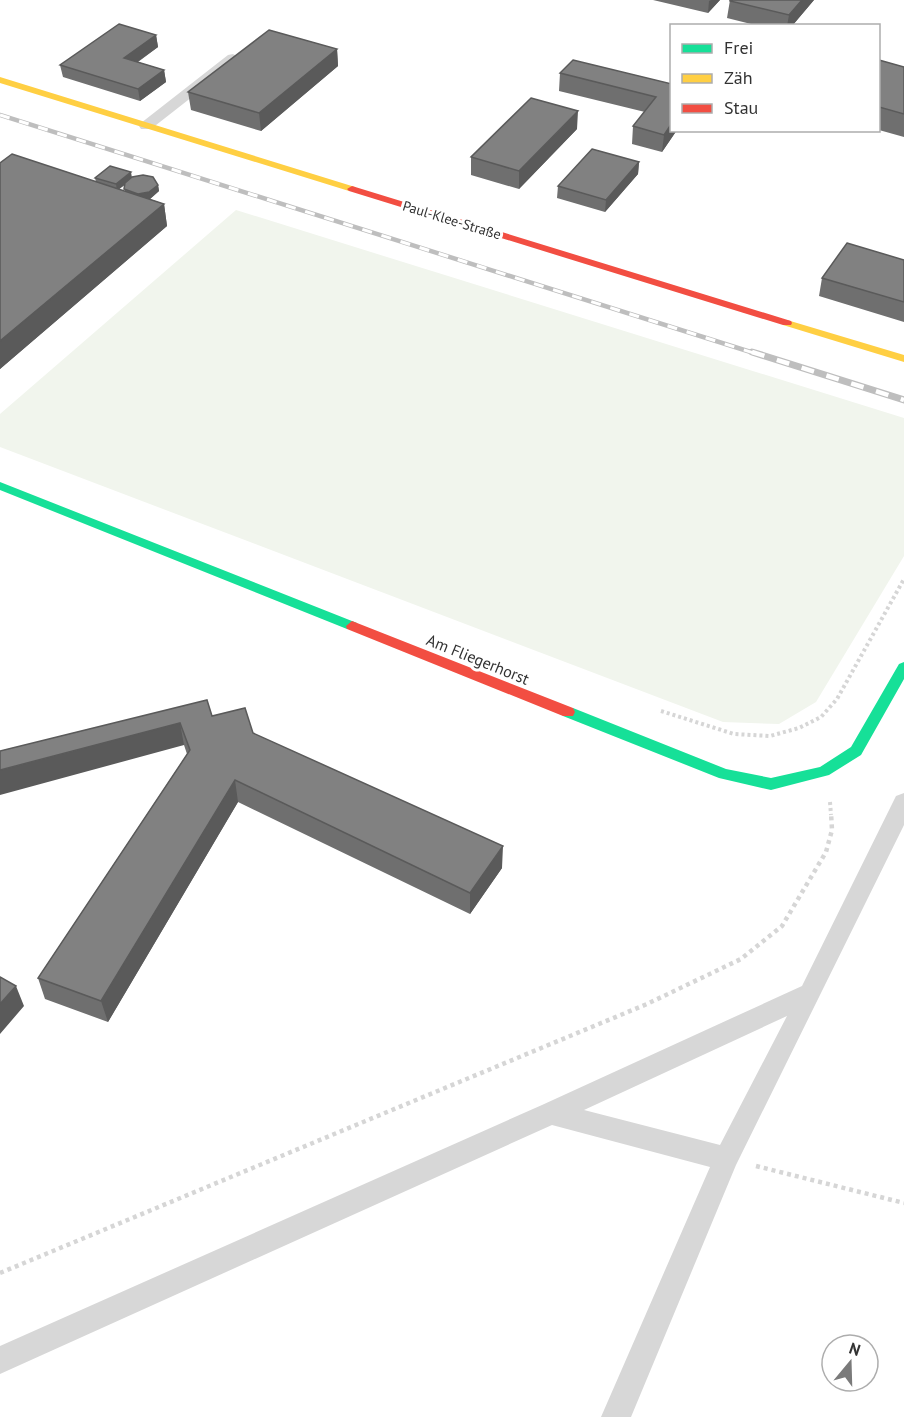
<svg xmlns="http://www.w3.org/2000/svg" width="904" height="1417" viewBox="0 0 904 1417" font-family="'PT Sans',sans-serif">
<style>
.green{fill:#f1f5ed}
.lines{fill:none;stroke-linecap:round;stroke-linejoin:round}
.path-far1{stroke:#d6d6d6;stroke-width:4;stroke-dasharray:3 3;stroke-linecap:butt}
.path{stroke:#d6d6d6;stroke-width:4.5;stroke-dasharray:4 4;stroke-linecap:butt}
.lane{fill:#d7d7d7;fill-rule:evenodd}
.fast{fill:#16e098;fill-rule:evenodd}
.slow{fill:#ffcf43;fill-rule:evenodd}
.jam{fill:#f24e42;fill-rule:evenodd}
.rail-far1-casing{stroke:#bebebe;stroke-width:4.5}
.rail-casing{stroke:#bebebe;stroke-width:7}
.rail-far1{stroke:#fff;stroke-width:3;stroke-dasharray:10;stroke-linecap:butt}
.rail{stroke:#fff;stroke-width:4.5;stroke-dasharray:13;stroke-linecap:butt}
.wall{fill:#6f6f6f;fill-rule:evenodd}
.shaded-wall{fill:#5a5a5a}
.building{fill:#818181;stroke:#5a5a5a;stroke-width:1.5}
.labels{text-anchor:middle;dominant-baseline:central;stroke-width:6;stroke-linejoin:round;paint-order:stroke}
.far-street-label{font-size:14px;fill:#333;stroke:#fff}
.street-label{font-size:16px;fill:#333;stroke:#fff}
</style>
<rect width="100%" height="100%" fill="#fff"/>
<path class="green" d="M236,210L904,418V556L816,702L779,724L723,722L0,447V414Z"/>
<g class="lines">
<path class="path-far1" d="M661,711L734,734L770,736L799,728L821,717L837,699L904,579
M830,802L831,815"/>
<path class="path" d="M756,1166L904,1203
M0,1273L647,1004L741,959L782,926L826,852L832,830L831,813"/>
<path class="lane" d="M233,54L240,58L238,61L151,129H141L139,126L141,123L228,55Z
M904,793V825L736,1165L631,1417H601L710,1167L552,1125L0,1374V1346L542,1105L802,986L896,796ZM787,1016L720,1145L584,1110Z"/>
<path class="fast" d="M0,482L357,623L358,626L357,629H347L0,490Z
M904,662V679L861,755L829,775L771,790L719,778L563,716L561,712L563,708H573L726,769L771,778L820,767L851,747L899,664Z"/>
<path class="slow" d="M0,77L355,187L357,189L349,191L0,83Z
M787,320L904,355V362L783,325V321Z"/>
<path class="jam" d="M352,186L791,321L792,323L791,325H783L349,191L347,189Z
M352,621L573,708L575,712L573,716H563L347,629L346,626Z"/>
<defs>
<path id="rail-far1" d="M0,115L757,354"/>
<path id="rail" d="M752,352L904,400"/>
</defs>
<use href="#rail-far1" class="rail-far1-casing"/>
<use href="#rail" class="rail-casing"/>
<use href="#rail-far1" class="rail-far1"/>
<use href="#rail" class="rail"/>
</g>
<path class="wall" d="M653,0H720L708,13Z
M730,0H814L792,26H759L727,18Z
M156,35L158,47L138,62L164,70L166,82L140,101L63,77L60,65Z
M337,49L338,66L261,131L191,110L188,92Z
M879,60L904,67V137L879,130Z
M560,73L672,84V130H677L662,152L632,144L633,126L645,112L559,91Z
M577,129L519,189L471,175V157Z
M639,162L638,174L605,212L557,198L558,186Z
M0,163L96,182L95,178L132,177L158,185L159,191L150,199L164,204L167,226L0,369ZM125,185V191L119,189Z
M904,260V322L819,296L822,278Z
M212,716L253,733L502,868L470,914L238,802L108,1022L45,999L38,978L187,754L184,745L0,751Z"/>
<path class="shaded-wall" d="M711,0H720L708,13L709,1Z
M802,0H814L792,26H787L789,15Z
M156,35L158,47L126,70L124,58Z
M337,49L338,66L261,131L259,113Z
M164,70L166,82L140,101L138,89Z
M578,111L577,129L519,189V171Z
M672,123V130H677L662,152L664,135Z
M639,162L638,174L605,212L606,200Z
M131,172L132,178L117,191L116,184Z
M158,185L159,191L150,199L139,200L138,194Z
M164,204L167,226L0,369V341Z
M180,723L184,745L0,795V770Z
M235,780L238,802L108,1022L101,1001Z
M503,846L502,868L470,914V893Z
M16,986L24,1006L0,1034V1004Z"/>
<path class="building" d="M730,0H802L789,15L730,1Z
M119,24L156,35L124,58L164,70L138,89L60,65Z
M269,30L337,49L259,113L188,92Z
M573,60L672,84V123L664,135L633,126L656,97L560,73Z
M879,60L904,67V114L879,107Z
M531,98L578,111L519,171L471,157Z
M592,149L639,162L606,200L558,186Z
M12,154L164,204L0,341V163Z
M110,166L131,172L116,184L95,178Z
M143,175L153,177L158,185L149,192L138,194L124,189L125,183L132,177Z
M847,243L904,260V302L822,278Z
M207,700L212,716L245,708L253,733L503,846L470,893L235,780L101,1001L38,978L190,750L180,723L0,770V751Z
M0,977L16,986L0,1004Z"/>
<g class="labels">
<g class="far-street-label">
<text transform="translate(452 220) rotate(17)">Paul-Klee-Straße</text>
</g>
<g class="street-label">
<text transform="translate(478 659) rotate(22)">Am Fliegerhorst</text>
</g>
</g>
<rect x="670" y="24" width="210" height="108" fill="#ffffff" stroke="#adadad" stroke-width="1.5"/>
<rect x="682" y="44" width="30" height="9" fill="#16e098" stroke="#adadad" stroke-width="1.5"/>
<text x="724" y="54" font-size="18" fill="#333333">Frei</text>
<rect x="682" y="74" width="30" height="9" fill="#ffcf43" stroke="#adadad" stroke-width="1.5"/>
<text x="724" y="84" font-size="18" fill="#333333">Zäh</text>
<rect x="682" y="104" width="30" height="9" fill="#f24e42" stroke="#adadad" stroke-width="1.5"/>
<text x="724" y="114" font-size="18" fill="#333333">Stau</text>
<g transform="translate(850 1363) rotate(19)"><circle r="28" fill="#ffffff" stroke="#adadad" stroke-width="1.5"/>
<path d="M0-4.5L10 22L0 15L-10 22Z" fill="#7a7a7a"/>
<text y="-9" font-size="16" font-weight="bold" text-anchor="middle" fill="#333333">N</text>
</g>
</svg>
